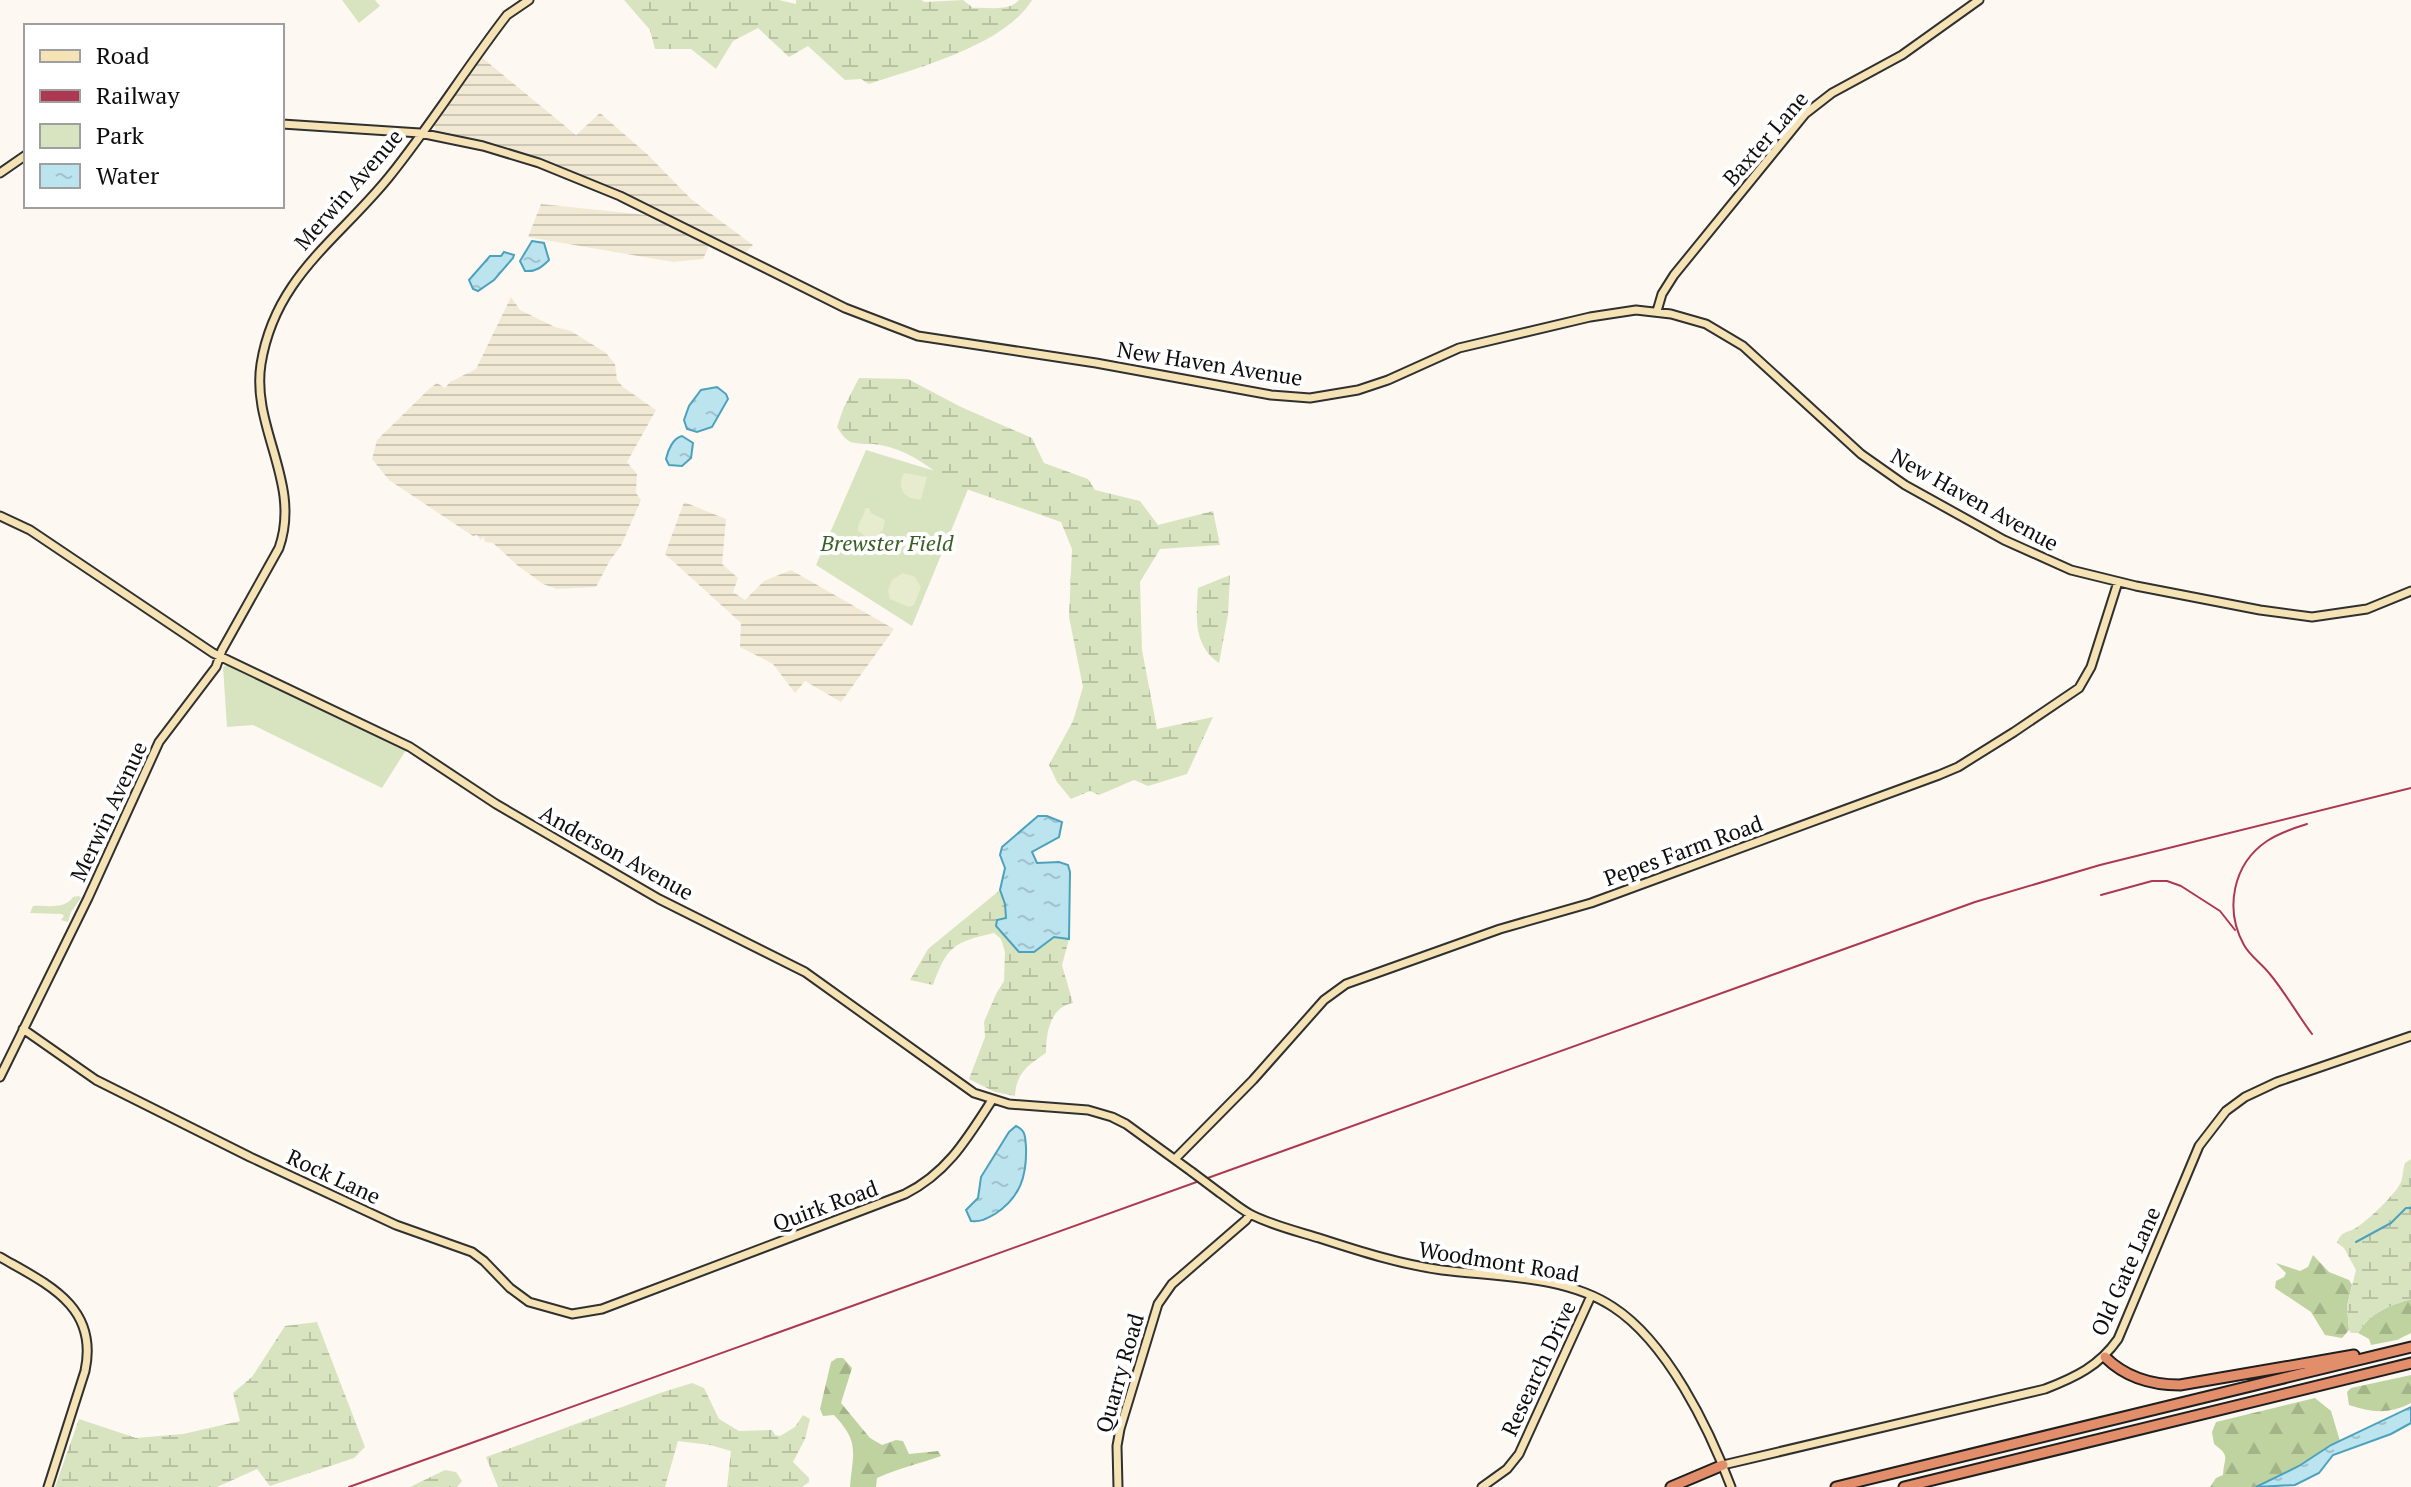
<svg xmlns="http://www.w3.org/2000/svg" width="2411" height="1487" viewBox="0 0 2411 1487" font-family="'PT Serif',serif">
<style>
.farmland{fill:url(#farmland-rules)}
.green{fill:#d8e4bf}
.forest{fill:url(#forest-firs)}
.wetland{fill:url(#wetland-marsh)}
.pitch{fill:#e7eccf}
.water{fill:url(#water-ripples);stroke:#4ca2bc;stroke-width:2}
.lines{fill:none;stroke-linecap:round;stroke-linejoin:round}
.stream{stroke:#4ca2bc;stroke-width:2}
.secondary-casing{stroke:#303030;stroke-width:11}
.highway-casing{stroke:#1f1f1f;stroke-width:13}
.secondary{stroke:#f5e3b5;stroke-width:7}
.highway{stroke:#e28e6b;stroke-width:9}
.rail{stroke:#ad3851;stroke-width:2}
.secondary-bridge-casing{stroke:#303030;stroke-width:11;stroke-linecap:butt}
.secondary-bridge{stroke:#f5e3b5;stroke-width:7}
.labels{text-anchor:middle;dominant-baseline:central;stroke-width:8;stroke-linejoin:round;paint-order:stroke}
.street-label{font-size:22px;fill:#0e0e0e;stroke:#fff}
.park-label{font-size:22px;font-style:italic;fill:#3b5e27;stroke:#fff}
</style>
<defs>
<pattern id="farmland-rules" width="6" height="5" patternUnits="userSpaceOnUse" patternTransform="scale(2)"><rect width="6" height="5" fill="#f1e9d4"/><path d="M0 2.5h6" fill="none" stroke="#cdc7b5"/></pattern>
<pattern id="forest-firs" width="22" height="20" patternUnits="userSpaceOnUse" patternTransform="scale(2)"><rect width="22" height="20" fill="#bfd3a0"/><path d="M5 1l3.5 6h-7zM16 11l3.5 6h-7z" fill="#a3b489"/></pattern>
<pattern id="wetland-marsh" width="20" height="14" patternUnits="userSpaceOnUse" patternTransform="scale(2)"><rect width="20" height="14" fill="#d8e4bf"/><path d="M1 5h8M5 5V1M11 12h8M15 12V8" fill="none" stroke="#b8c2a3"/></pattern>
<pattern id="water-ripples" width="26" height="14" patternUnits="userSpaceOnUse" patternTransform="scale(2)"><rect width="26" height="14" fill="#bce4ef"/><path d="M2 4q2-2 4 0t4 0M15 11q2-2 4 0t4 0" fill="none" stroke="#a0c2cc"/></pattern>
</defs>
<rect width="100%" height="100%" fill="#fdf9f2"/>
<path class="farmland" d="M480,56L576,135L600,113L647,154L691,199L753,245L745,253L652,207L545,160L510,149L437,132L433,124Z
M541,204L647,215L709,246L703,259L673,262L528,237Z
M511,297L520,310L555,327L571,331L606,353L615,364L617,380L623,387L656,410L627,462L637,474L636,493L641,500L621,546L610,560L596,587L557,589L543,584L517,565L493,543L485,542L483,536L481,540L477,535L473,536L389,480L372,459L377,440L430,388L437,383L445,388L450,382L476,369Z
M684,502L726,519L722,564L738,578L733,592L745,600L764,581L791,570L894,629L841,702L805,681L795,693L773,664L740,647L741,623L665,554Z"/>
<path class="green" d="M342,0H375L380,6L359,23Z
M866,450L971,482L912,626L816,565Z
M227,665L406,750L382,788L253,725L227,727L223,667Z
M79,896L81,898L71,912L68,922L61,920L64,916L62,914L30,913L33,906C48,905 64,910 73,897Z"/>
<path class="forest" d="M2313,1255L2329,1272L2349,1280L2352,1285L2347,1306L2349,1330L2342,1338L2325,1335L2311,1312L2275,1288L2276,1281L2284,1277L2286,1273L2276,1263L2300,1271L2308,1267Z
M2411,1299V1333L2397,1340L2371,1345L2369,1339L2358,1333C2371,1312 2388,1306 2411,1299Z
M837,1358H843L852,1368L841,1403L870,1438L882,1445L896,1440L903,1441L909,1454L938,1451L941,1456C919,1464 899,1468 877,1478L876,1487H850C853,1451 860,1443 834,1415L823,1416L820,1409L831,1362Z
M2411,1375V1403C2390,1414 2372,1413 2349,1405L2347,1392L2351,1388Z
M2315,1398L2331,1411L2340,1441L2299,1466L2256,1487H2210L2216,1478L2223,1475C2224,1456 2231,1457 2214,1444L2212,1432L2216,1422Z"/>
<path class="wetland" d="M624,0H779L796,4V0H921L925,2L963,0L973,8C989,7 1009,12 1019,0H1032C1005,45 917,68 869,84L861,79L845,80L808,46L789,57L758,28L733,41L716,69L691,49H655L650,30Z
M859,378L908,379L961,407L1032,438L1044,463L1088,479L1095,490L1140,501L1158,525L1213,511L1220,545L1160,549L1140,582L1142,650L1157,729L1213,717L1187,774L1148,786L1134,780L1099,795L1090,791L1071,799L1057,782L1049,765L1073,721L1083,687L1069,617L1072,549L1061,522L946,482C930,465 904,449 880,445C858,440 851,451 837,427L843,409Z
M1230,575L1228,615L1219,663C1193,645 1196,617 1198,588Z
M1000,890L1005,904L1006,919L1034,952L1054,937L1069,939L1062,965L1073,1003C1050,1007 1046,1033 1046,1053C1028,1065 1016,1073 1015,1096L995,1092L969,1079L985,1037L984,1022L996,994L1004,981L1005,952L1001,939L994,933C954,942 947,946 933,985L910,980L928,949Z
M2411,1159V1299C2388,1306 2371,1312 2358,1333H2351L2349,1330L2347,1306L2356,1270L2344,1248L2337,1243C2341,1231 2347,1233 2356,1228C2368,1220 2395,1195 2401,1182C2403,1177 2403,1169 2405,1163Z
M317,1322L365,1447L354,1458L270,1486L257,1469L217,1487H55L79,1419L136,1438L183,1434L240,1421L233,1393L252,1377L285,1326Z
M692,1383L704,1388L719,1419L739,1431L772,1430L775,1435L780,1436L795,1427L803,1415L810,1419L805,1439L793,1462L809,1478V1482L802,1487H727L731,1451L710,1445L678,1441L665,1487H498L486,1457L660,1393Z
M445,1470L456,1472L462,1481L457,1487H410Z"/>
<path class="pitch" d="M904,473L927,477L921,499C905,501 896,488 904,473Z
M865,508H869L871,513L885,520L883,530L875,537L865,536L858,531C857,522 865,517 865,508Z
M919,531L936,538L927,555H918L912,548V539Z
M903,573L915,577L921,587L914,605L909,607L890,599L888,590L892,580Z"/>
<path class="water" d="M532,241L544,243L549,260C542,267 536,272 525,271L520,261Z
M504,252L514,255L513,258L494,280L478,291L473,289L469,280L490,256H501Z
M717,387L726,394L728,399L712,427L697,432L687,429L684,420L689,406L701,390Z
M682,436L693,443L691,458L682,466L669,465L666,459C668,450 673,438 682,436Z
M1038,816H1047L1062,822L1059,837L1032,852L1037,863L1059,862L1068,865L1070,872L1069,939L1054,937L1034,952H1019L996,926L997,920L1006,918L1005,904L1000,890L1005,868L1000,855L1002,847Z
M1016,1126C1026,1131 1025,1136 1026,1147C1027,1176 1020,1198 995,1214C986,1219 981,1222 971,1221L966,1210L978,1198L981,1177L1009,1132Z
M2411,1407V1423L2391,1434L2333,1455L2319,1473L2295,1485L2256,1487L2299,1466L2331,1445Z"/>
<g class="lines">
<path class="stream" d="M2356,1242L2391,1223L2406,1208H2411"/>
<defs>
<path id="secondary" d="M282,124L420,133L483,146L539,163L620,196L845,308L918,336L1096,363L1271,395L1310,398L1358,390L1388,380L1459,348L1590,317L1636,310L1671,314L1706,324L1743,346L1861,454L1905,485L2004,540L2071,570L2136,586L2260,610L2312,617L2367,609L2411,591
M0,173L26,155
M1657,311L1662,294L1674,275L1805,114L1832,93L1902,55L1979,0
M0,516L30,530L213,653L410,747L496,804L659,899L805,972L974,1093L1009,1104L1088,1110L1112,1117L1126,1124L1192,1172
M23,1029L96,1080L250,1157L396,1225L472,1252L484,1261L510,1288L529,1302L572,1314L602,1309L905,1194C947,1173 967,1139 992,1100
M0,1077L88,898L159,742L216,667L222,650L279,548C302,483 251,428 261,364C275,277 338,240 389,177C431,125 466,68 507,15L529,0
M1175,1159L1253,1080L1324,1000L1346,984L1500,929L1591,903L1939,775L1958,767L2014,732L2079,688L2091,667L2118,582
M1220,1193C1230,1200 1239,1208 1250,1214C1271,1225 1296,1231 1319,1238C1359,1251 1399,1264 1442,1270C1497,1277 1565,1275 1613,1307C1667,1342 1709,1428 1731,1487
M0,1257C47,1284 99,1306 85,1371L48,1487
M1723,1465L2045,1389C2076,1377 2099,1366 2118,1339L2199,1146L2226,1111L2245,1097L2277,1082L2411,1036
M1118,1487L1117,1446L1120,1429L1158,1304L1172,1284L1246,1220L1250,1214
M1482,1487L1507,1469L1519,1454L1591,1296"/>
<path id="highway" d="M2105,1357C2125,1377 2152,1385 2180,1385L2354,1355
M1671,1487L1723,1465
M1836,1487L2411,1347
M1904,1487L2411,1363"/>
</defs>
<use href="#secondary" class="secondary-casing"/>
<use href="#highway" class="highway-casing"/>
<use href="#secondary" class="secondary"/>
<use href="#highway" class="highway"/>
<path class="rail" d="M2307,824C2294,828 2279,833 2267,841C2233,864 2224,909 2244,945C2250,956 2261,963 2269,973C2285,992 2297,1014 2312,1034
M2101,895L2152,881H2167L2181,886L2220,911L2235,930
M349,1487L1975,902L2100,865L2411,788"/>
<defs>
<path id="secondary-bridge" d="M1192,1172L1220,1193"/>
</defs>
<use href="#secondary-bridge" class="secondary-bridge-casing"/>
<use href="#secondary-bridge" class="secondary-bridge"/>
</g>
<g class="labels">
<g class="street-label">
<text transform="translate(1765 138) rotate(-49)">Baxter Lane</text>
<text transform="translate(348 189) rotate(-49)">Merwin Avenue</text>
<text transform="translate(1210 363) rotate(9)">New Haven Avenue</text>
<text transform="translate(1975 499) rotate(29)">New Haven Avenue</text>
<text transform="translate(108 811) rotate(-65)">Merwin Avenue</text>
<text transform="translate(1683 850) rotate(-20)">Pepes Farm Road</text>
<text transform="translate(617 852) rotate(29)">Anderson Avenue</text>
<text transform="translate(334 1176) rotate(25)">Rock Lane</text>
<text transform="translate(825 1205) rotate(-20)">Quirk Road</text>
<text transform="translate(1499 1261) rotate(9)">Woodmont Road</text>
<text transform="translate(2125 1271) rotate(-66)">Old Gate Lane</text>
<text transform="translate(1538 1368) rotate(-65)">Research Drive</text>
<text transform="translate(1119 1373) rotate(-74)">Quarry Road</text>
</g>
<g class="park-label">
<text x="887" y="542">Brewster Field</text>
</g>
</g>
<rect x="24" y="24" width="260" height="184" fill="#ffffff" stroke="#9f9f9f" stroke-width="2"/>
<rect x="40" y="50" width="40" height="12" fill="#f5e3b5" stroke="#9f9f9f" stroke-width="2"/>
<text x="96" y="64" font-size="24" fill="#0e0e0e">Road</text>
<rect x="40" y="90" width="40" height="12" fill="#ad3851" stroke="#9f9f9f" stroke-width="2"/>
<text x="96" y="104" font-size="24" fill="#0e0e0e">Railway</text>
<rect x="40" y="124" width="40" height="24" fill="#d8e4bf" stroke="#9f9f9f" stroke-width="2"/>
<text x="96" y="144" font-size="24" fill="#0e0e0e">Park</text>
<rect x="40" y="164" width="40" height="24" fill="url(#water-ripples)" stroke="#9f9f9f" stroke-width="2"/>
<text x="96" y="184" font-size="24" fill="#0e0e0e">Water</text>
</svg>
